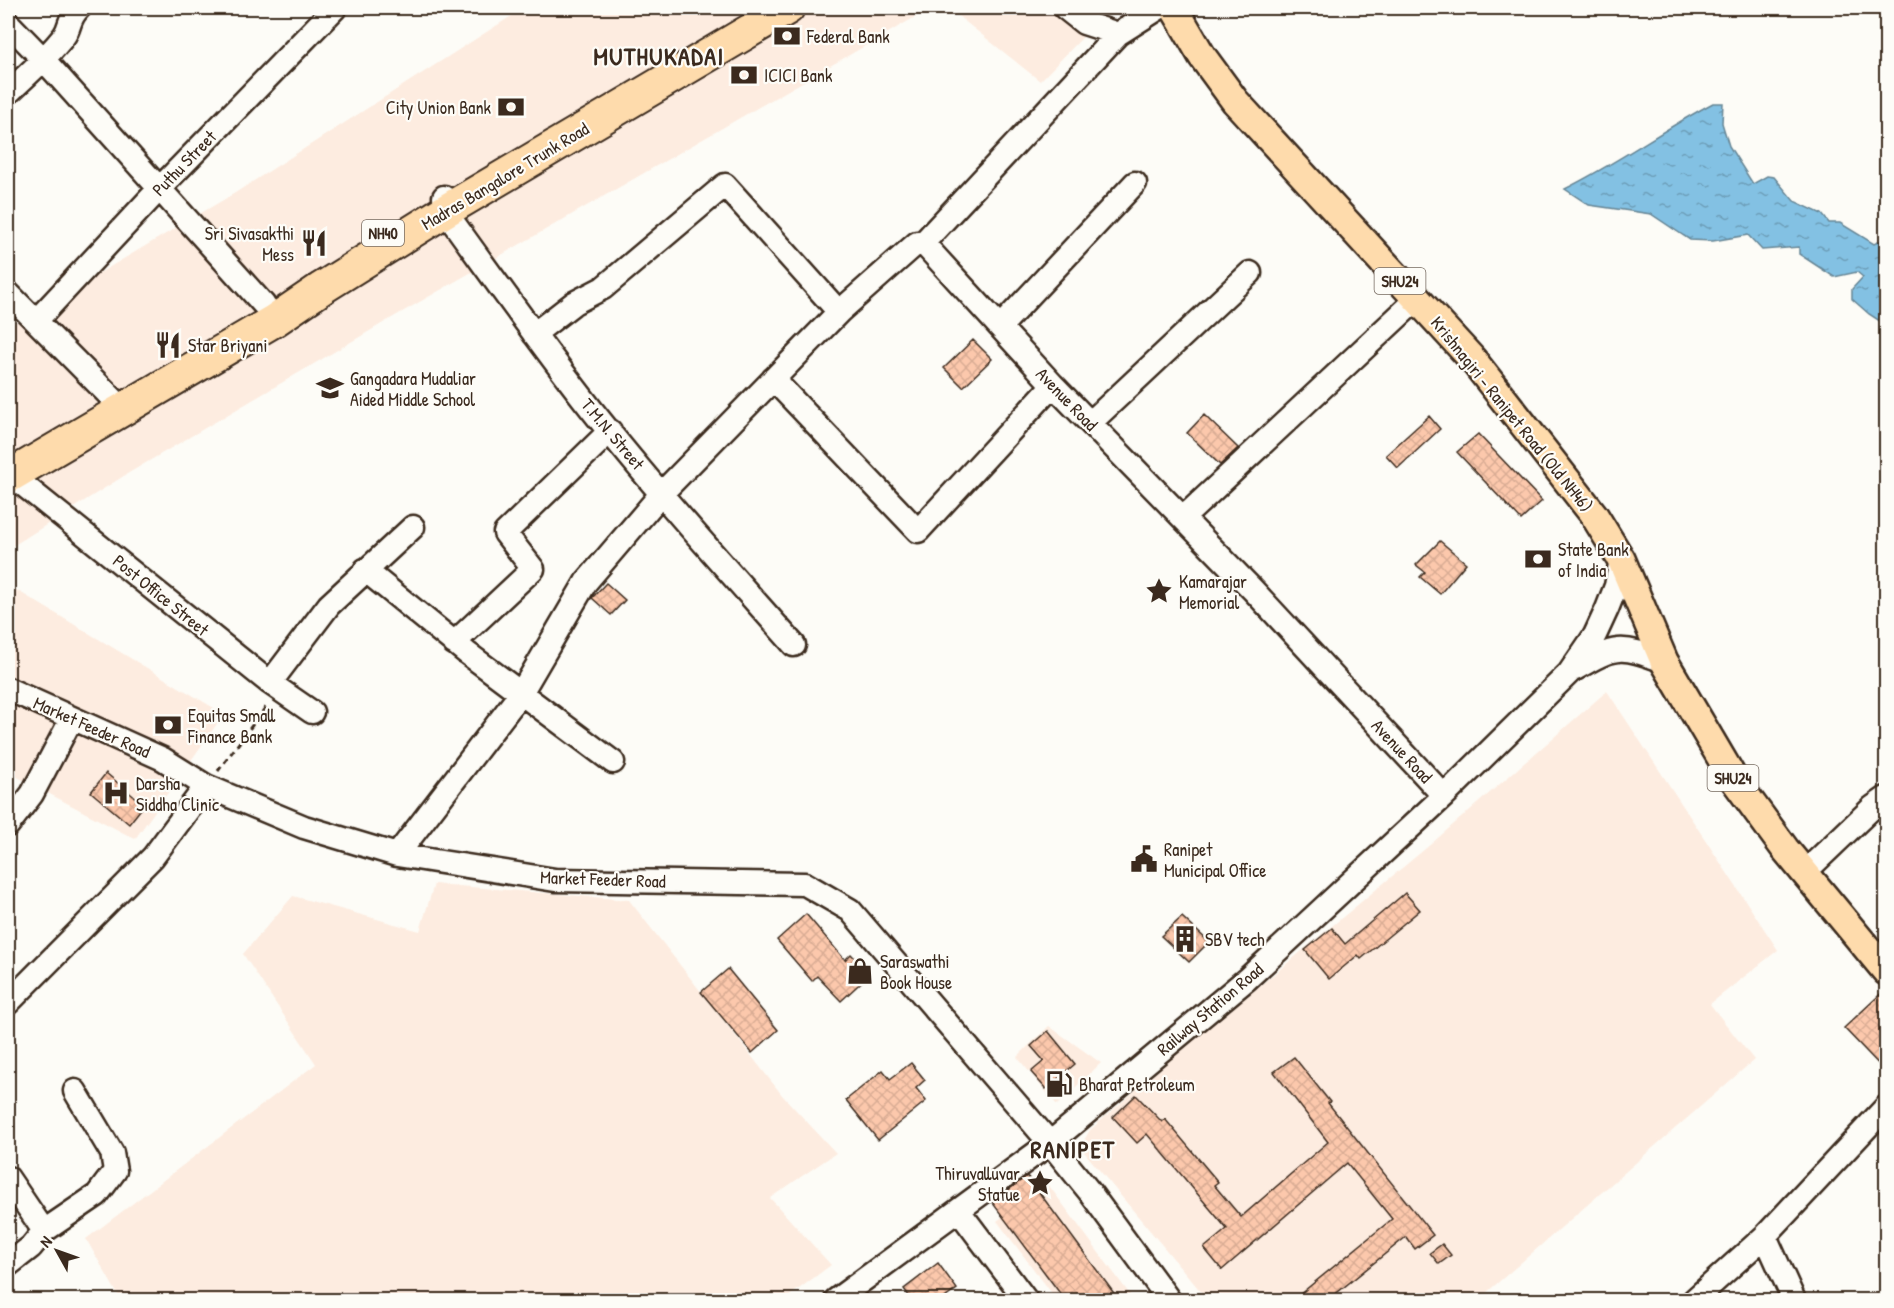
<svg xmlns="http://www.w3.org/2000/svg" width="1894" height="1308" viewBox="0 0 1894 1308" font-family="'Patrick Hand',sans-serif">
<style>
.built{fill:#fdece0}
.water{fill:url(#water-ripples);stroke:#668594;stroke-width:1.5}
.building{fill:url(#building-cross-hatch);stroke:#3b2a1e;stroke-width:1.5}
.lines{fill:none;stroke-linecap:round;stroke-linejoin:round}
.minor-casing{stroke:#3b2a1e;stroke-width:27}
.major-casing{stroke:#3b2a1e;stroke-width:32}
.highway-casing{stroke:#3b2a1e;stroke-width:36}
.path{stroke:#3b2a1e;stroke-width:3;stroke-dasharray:6 4.5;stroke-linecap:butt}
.minor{stroke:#fdfcf7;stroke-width:22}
.major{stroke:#fedbac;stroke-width:27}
.highway{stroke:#fedbac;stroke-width:32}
.labels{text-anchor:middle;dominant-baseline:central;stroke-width:4.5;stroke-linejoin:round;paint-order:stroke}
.shield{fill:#fdfcf7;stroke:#75695f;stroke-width:1.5}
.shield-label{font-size:16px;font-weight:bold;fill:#3b2a1e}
.poi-label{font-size:18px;fill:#3b2a1e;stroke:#fdfcf7;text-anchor:start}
.street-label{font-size:18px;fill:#3b2a1e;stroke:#fdfcf7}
.district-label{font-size:24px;font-weight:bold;letter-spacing:1.5px;fill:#3b2a1e;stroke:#fdfcf7}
</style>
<defs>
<pattern id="water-ripples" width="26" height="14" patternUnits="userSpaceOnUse" patternTransform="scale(1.5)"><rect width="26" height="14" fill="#83c1e3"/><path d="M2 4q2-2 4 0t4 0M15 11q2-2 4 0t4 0" fill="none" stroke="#6c9db7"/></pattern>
<pattern id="building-cross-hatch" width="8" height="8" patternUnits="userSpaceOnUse" patternTransform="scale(1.5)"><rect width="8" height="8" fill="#fcc8ac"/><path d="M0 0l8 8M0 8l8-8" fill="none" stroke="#d9ac94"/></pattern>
</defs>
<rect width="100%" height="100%" fill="#fdfcf7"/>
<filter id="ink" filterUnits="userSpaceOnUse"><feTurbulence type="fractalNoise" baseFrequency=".0167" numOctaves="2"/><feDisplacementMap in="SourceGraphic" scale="12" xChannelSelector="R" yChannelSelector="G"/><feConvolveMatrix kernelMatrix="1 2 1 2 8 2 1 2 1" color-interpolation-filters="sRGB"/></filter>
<g filter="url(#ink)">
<path class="built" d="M524,8H931L390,319L127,474L8,549V327L235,193Z
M948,8H1047L1084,36L1040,81Z
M8,585L224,714L135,839L8,772Z
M1607,691L1778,950L1710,1004L1754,1060L1478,1300H1208L1080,1147L1090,1130L1168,1062L1431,844Z
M434,884L629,900L782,1095L836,1153L770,1198L831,1265L784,1300H121L86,1239L316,1064L243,954L293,896L420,931Z
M1049,1026L1101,1063L1057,1105L1017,1057Z
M1047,1183L1134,1300H1057L997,1221Z"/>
<path class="water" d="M1713,103H1723L1722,123L1729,146L1753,184L1767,176L1774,177L1794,201L1822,214L1829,223H1840L1874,244L1886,238V325L1869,314L1852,299V289L1863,277L1857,272L1834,277L1799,254V247L1762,250L1748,235L1713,241L1690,240L1651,214L1589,205L1565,189C1616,164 1662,130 1713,103Z"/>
<path class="building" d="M973,340L992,359L963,387L944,368Z
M1204,415L1238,448L1220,465L1187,433Z
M1429,416L1440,429L1398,468L1386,455Z
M1478,434L1542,501L1521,520L1457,452Z
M1440,541L1466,563L1440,594L1420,577L1425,572L1416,565Z
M606,583L625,600L611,615L592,598Z
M106,773L144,805L129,824L91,792Z
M1405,893L1420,910L1361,959L1358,955L1329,979L1305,950L1332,928L1345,944Z
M806,914L845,960L851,954L870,974L841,1001L817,976L812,981L777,940Z
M1182,917L1209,942L1189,962L1161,936Z
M728,969L778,1030L752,1053L701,992Z
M1887,988V1073L1844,1028Z
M1048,1031L1075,1064L1046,1089L1031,1072L1044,1061L1031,1046Z
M1294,1057L1330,1102L1328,1103L1433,1235L1415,1249L1406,1237L1328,1300H1293L1392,1219L1347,1163L1222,1270L1204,1248L1227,1229L1147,1134L1137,1143L1113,1117L1136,1095L1162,1122L1165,1119L1218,1182L1214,1185L1241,1217L1328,1142L1274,1072Z
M911,1063L925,1080L916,1088L926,1101L878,1140L846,1100L883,1070L890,1079Z
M1027,1176L1119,1300H1065L992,1202Z
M1442,1244L1451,1255L1439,1264L1430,1253Z
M938,1263L957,1289L942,1300H912L904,1289Z"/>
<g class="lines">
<defs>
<path id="minor" d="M1065,8L1084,23L1118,34
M1159,8L1118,34L923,243L1053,385L1253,590L1444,796
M8,23L43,59L264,305
M8,93C27,75 48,57 64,36C71,27 68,18 79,8
M444,197L445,211C493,278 541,345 592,410C656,491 726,568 794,645
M8,293L112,398L122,411
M36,321L160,188L335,8
M1000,327L1135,183
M534,334L574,303L603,288L725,185L839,312L917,243H923
M773,379L918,531L1053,385
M1090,423L1250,273
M11,475L270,683L312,712
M1183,518L1417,299
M365,570L467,653L613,762
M454,643L533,569L505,533L610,431
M1575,669C1616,645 1620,645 1664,661
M270,683L329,605L413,527
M8,689L163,759L206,786L304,827L397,855L555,880L805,884L850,910L1050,1143L1089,1191L1169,1300
M8,825L32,794L72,718
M397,855L521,693L586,582L662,493L839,312
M1805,872L1873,807L1886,798
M8,1003L153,857L206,786
M8,1178L44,1231
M959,1211L1026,1300
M1765,1236L1794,1300
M8,1265L31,1247L44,1231L97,1195L115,1171L112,1153L75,1091
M836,1300L1050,1143L1247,979L1444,796L1569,673L1595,635L1607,609L1616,586L1621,559
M1694,1300L1765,1236L1886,1107"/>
<path id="major" d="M1174,8L1202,56L1235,101L1473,360L1594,515L1621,559L1664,661L1733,778L1785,849L1886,971"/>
<path id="highway" d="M8,477L275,320L322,288L445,211L788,8"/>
</defs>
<use href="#minor" class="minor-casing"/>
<use href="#major" class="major-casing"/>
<use href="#highway" class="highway-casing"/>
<path class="path" d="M218,771L268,704"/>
<use href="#minor" class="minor"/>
<use href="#major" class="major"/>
<use href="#highway" class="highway"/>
</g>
</g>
<defs>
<symbol id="bank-bare" viewBox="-9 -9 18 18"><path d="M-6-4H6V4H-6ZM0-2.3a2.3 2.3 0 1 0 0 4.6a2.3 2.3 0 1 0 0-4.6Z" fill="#3b2a1e" stroke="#fdfcf7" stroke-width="2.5" paint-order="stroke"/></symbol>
<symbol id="restaurant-bare" viewBox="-9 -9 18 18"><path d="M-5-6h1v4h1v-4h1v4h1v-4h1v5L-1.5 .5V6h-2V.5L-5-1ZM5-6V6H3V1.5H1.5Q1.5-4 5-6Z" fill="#3b2a1e" stroke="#fdfcf7" stroke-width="2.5" paint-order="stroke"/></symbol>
<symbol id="school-bare" viewBox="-9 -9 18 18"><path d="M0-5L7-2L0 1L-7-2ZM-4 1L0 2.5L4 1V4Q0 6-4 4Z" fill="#3b2a1e" stroke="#fdfcf7" stroke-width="2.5" paint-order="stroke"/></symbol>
<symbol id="sight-bare" viewBox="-9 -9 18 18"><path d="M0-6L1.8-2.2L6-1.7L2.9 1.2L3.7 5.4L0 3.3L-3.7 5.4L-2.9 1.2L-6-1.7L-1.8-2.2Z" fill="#3b2a1e" stroke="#fdfcf7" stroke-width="2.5" paint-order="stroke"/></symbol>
<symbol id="hospital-bare" viewBox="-9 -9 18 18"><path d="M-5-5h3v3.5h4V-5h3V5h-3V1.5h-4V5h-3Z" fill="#3b2a1e" stroke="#fdfcf7" stroke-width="2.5" paint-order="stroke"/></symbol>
<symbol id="civic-bare" viewBox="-9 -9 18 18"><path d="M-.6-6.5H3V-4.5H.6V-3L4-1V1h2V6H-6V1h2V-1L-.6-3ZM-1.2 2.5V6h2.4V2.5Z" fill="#3b2a1e" stroke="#fdfcf7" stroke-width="2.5" paint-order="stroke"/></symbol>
<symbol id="building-bare" viewBox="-9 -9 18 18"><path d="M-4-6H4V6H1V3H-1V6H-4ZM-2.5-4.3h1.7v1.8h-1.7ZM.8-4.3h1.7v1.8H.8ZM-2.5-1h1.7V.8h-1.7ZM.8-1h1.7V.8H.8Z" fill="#3b2a1e" stroke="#fdfcf7" stroke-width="2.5" paint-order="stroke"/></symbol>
<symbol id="shop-bare" viewBox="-9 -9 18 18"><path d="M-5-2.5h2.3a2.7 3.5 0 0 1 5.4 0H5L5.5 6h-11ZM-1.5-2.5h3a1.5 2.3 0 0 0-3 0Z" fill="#3b2a1e" stroke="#fdfcf7" stroke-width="2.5" paint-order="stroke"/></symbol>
<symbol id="fuel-bare" viewBox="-9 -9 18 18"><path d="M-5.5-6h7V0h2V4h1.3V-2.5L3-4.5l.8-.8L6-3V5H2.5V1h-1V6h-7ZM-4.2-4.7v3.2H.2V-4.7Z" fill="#3b2a1e" stroke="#fdfcf7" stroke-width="2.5" paint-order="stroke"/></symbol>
</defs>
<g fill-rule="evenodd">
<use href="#bank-bare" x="768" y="17" width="38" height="38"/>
<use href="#bank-bare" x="725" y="56" width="38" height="38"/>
<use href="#bank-bare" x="492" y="88" width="38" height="38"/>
<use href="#restaurant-bare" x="295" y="224" width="38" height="38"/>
<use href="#restaurant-bare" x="149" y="326" width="38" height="38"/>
<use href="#school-bare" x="311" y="369" width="38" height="38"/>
<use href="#bank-bare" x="1519" y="540" width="38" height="38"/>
<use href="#sight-bare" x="1140" y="572" width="38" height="38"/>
<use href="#bank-bare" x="149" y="706" width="38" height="38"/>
<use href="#hospital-bare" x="97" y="774" width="38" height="38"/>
<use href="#civic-bare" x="1125" y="840" width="38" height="38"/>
<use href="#building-bare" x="1166" y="920" width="38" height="38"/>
<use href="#shop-bare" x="841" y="952" width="38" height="38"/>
<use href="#fuel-bare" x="1040" y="1065" width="38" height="38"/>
<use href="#sight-bare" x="1021" y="1164" width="38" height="38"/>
</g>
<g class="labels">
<g class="shield">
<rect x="362" y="220" width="42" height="26" rx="4.5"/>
<rect x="1374.5" y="268" width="51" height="26" rx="4.5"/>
<rect x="1707.5" y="765" width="51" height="26" rx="4.5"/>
</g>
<g class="shield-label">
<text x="383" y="233">NH40</text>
<text x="1400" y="281">SHU24</text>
<text x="1733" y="778">SHU24</text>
</g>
<g class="poi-label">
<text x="807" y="36">Federal Bank</text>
<text x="764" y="75">ICICI Bank</text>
<text x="491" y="107" text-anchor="end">City Union Bank</text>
<text x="294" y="233" text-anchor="end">Sri Sivasakthi<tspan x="294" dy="21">Mess</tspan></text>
<text x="188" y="345">Star Briyani</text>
<text x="350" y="378">Gangadara Mudaliar<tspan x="350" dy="21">Aided Middle School</tspan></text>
<text x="1558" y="549">State Bank<tspan x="1558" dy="21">of India</tspan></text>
<text x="1179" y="581">Kamarajar<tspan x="1179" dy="21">Memorial</tspan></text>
<text x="188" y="715">Equitas Small<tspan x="188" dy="21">Finance Bank</tspan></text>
<text x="136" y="783">Darsha<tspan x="136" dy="21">Siddha Clinic</tspan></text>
<text x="1164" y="849">Ranipet<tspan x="1164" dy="21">Municipal Office</tspan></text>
<text x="1205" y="939">SBV tech</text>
<text x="880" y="961">Saraswathi<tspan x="880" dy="21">Book House</tspan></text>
<text x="1079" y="1084">Bharat Petroleum</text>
<text x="1020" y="1173" text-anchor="end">Thiruvalluvar<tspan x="1020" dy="21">Statue</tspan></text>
</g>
<g class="street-label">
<text transform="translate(184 163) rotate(-46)">Puthu Street</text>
<text transform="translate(505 176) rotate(-31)">Madras Bangalore Trunk Road</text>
<text transform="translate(1067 399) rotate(46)">Avenue Road</text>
<text transform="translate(1512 414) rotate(51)">Krishnagiri - Ranipet Road (Old NH46)</text>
<text transform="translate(613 434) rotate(50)">T.M.N. Street</text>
<text transform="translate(161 595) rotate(39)">Post Office Street</text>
<text transform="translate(92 727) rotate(24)">Market Feeder Road</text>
<text transform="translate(1402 751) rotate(47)">Avenue Road</text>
<text transform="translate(603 879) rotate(2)">Market Feeder Road</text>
<text transform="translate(1210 1009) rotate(-40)">Railway Station Road</text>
</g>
<g class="district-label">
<text x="659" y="56">MUTHUKADAI</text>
<text x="1073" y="1149">RANIPET</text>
</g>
</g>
<rect width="1894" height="1308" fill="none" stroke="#fdfcf7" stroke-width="30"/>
<rect x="15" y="15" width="1864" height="1278" fill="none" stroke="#3b2a1e" stroke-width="2" filter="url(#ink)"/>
<g transform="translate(57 1251) rotate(310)" stroke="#fdfcf7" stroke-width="4.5" paint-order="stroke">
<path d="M0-4.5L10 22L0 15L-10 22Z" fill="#3b2a1e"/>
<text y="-9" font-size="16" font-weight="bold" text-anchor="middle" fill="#3b2a1e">N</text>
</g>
</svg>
